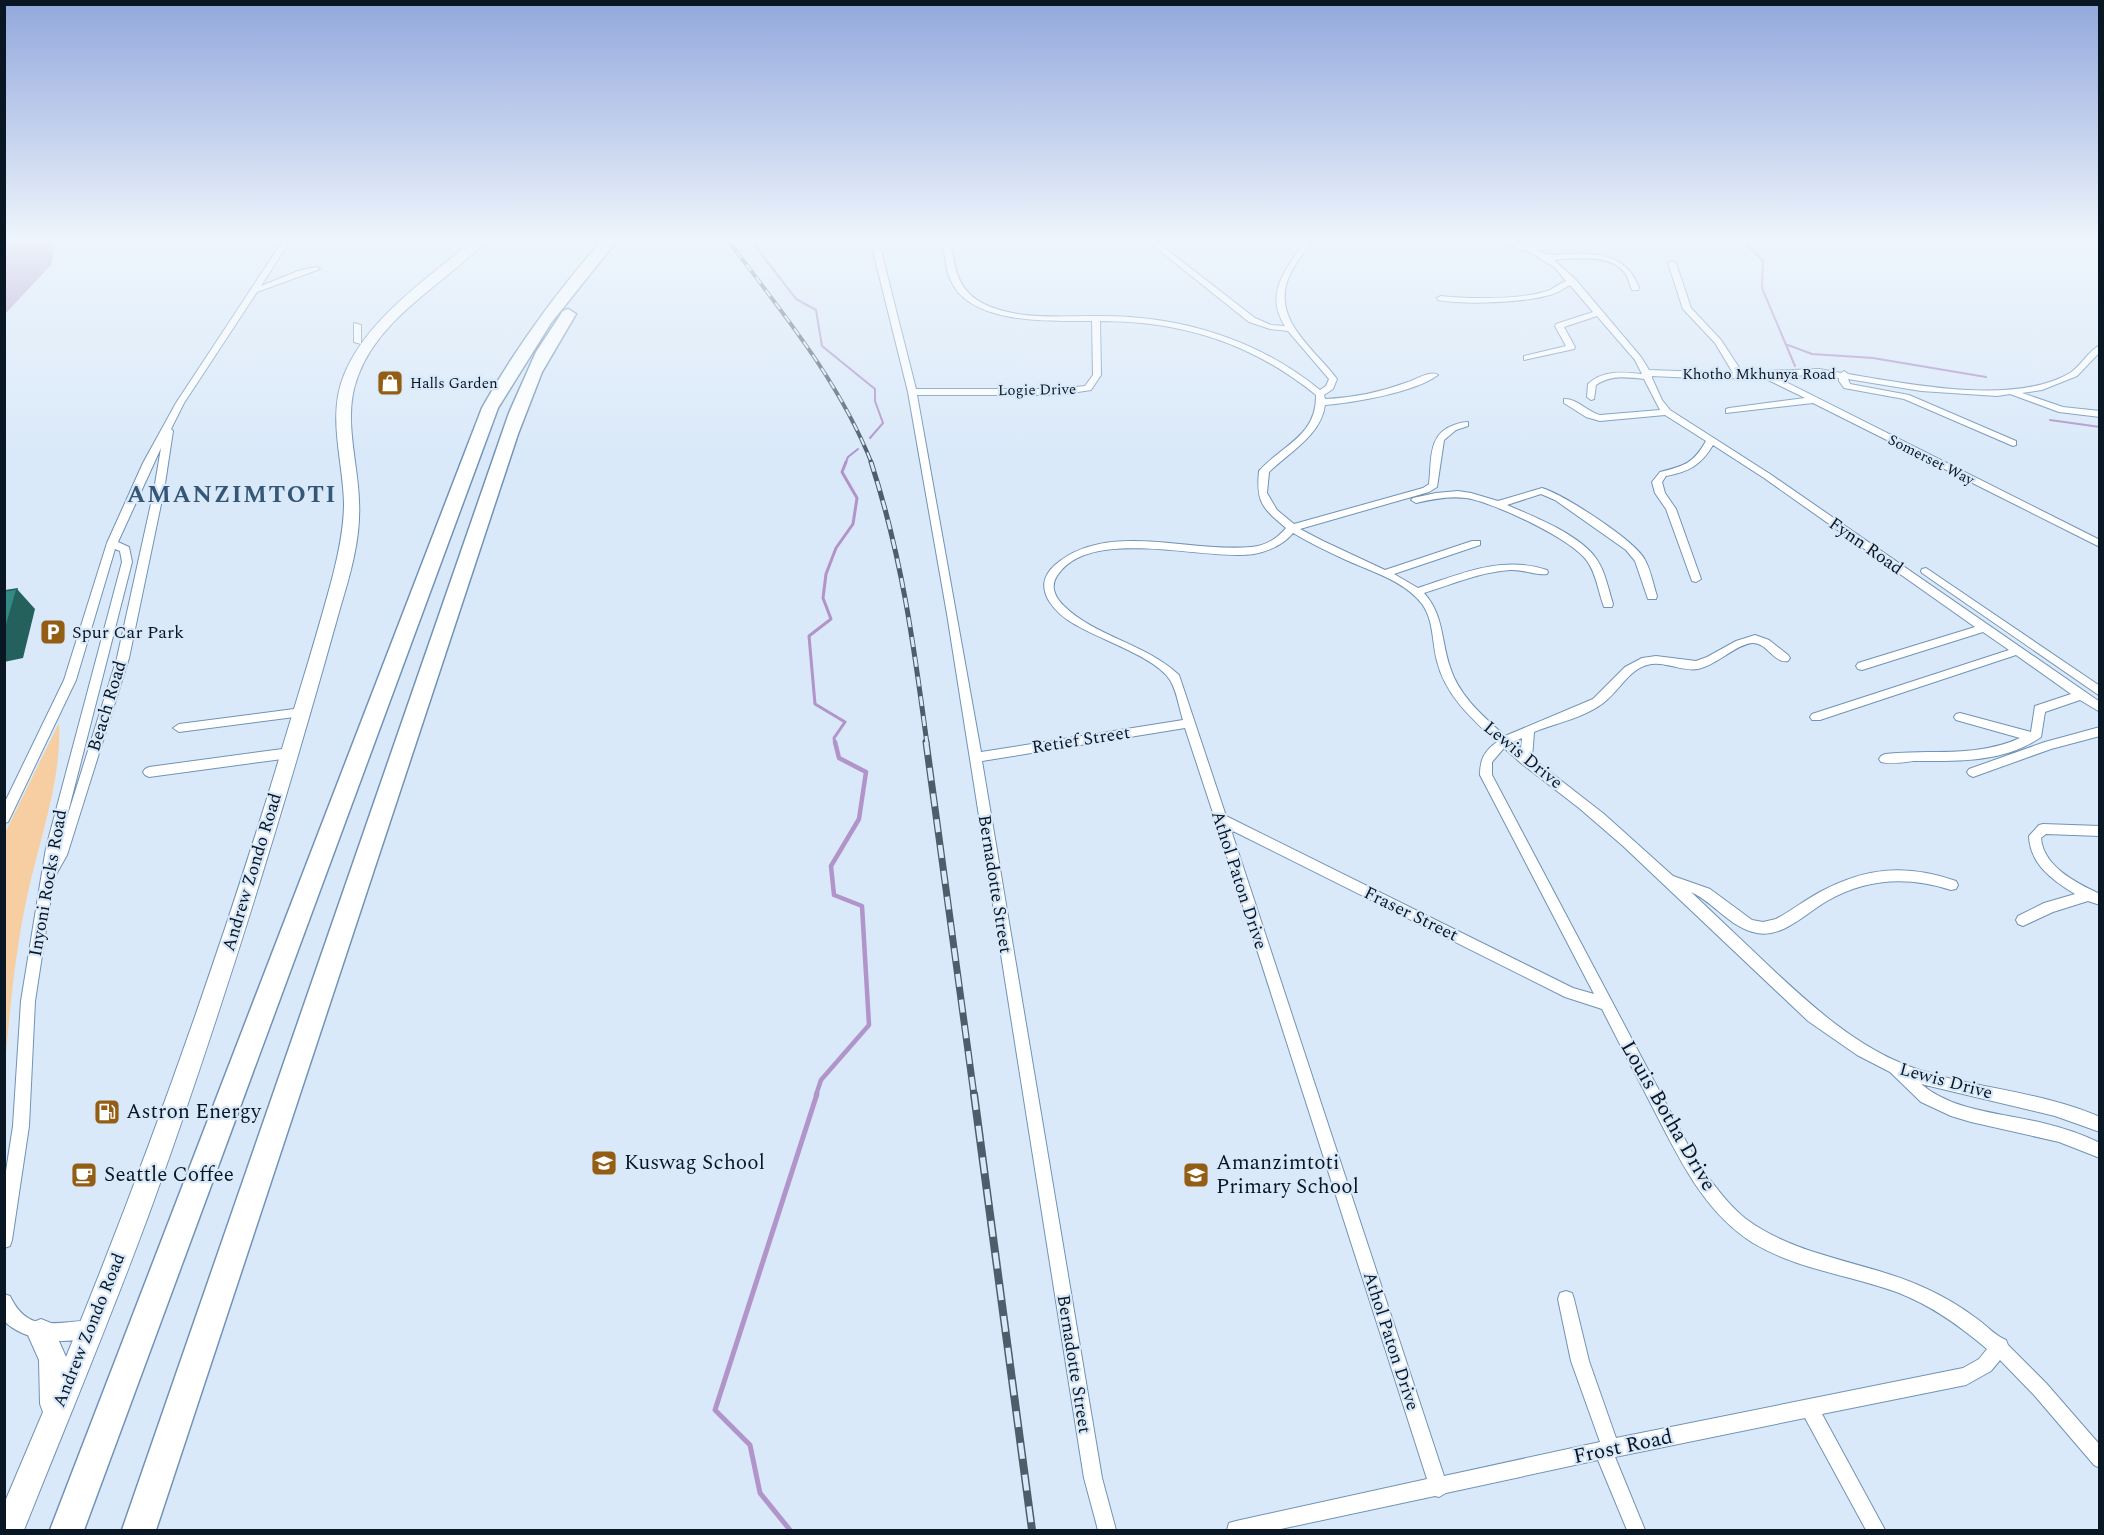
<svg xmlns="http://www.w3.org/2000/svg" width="2104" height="1535" viewBox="0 0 2104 1535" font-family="Spectral,serif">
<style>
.green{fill:#f6cea2}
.water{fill:#b194c9}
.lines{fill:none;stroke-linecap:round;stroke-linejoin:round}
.stream-far3{stroke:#b194c9;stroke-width:2}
.stream-far2{stroke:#b194c9;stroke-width:3}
.stream-far1{stroke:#b194c9;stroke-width:4.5}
.stream{stroke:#b194c9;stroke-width:5}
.minor-casing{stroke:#7093b7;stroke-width:2}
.primary-casing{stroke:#7093b7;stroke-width:2}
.motorway-casing{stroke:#7093b7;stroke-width:3}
.minor{fill:#fff;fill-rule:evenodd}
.primary{fill:#fff;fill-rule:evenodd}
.motorway{fill:#fff;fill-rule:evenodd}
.rail-far3-casing{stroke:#4f5d6b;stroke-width:4}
.rail-far2-casing{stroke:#4f5d6b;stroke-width:5}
.rail-far1-casing{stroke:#4f5d6b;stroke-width:7}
.rail-casing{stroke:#4f5d6b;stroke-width:8}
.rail-far3{stroke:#dae9f9;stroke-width:2;stroke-dasharray:8;stroke-linecap:butt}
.rail-far2{stroke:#dae9f9;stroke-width:3;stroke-dasharray:10;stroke-linecap:butt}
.rail-far1{stroke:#dae9f9;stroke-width:4.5;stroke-dasharray:13;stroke-linecap:butt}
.rail{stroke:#dae9f9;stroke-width:5;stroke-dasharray:16;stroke-linecap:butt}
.shaded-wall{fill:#24605c}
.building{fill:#338984;stroke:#24605c;stroke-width:1.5}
.labels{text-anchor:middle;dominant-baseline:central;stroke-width:4.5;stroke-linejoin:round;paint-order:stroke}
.far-street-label{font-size:15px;fill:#091724;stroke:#dae9f9}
.far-poi-label{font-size:15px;fill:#091724;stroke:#dae9f9;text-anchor:start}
.street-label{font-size:18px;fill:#091724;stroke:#dae9f9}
.poi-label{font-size:18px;fill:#091724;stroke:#dae9f9;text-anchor:start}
.near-poi-label{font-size:21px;fill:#091724;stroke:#dae9f9;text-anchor:start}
.near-street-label{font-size:21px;fill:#091724;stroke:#dae9f9}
.district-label{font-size:24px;font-weight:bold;letter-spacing:1.5px;fill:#355777;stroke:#dae9f9}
</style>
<rect width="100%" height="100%" fill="#dae9f9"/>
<path class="green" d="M59,723C62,781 39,840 27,897C15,952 10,1009 5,1065V833Z"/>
<path class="water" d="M5,239H56L51,265L5,314Z"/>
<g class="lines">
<path class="stream-far3" d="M750,239L796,299L816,310L822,346L875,389V401L883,423L870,438
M1742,239L1763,261L1762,288L1795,366
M1788,345L1812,354L1873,358L1986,377
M2050,420L2100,427
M845,464L848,457L858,449"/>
<path class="stream-far2" d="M835,744L834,738L845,722L815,704L809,636L831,619L823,598L826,574L836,548L853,524L857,498L842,472L846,462"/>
<path class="stream-far1" d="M816,1095L821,1080L869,1025L862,906L834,895L831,866L859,819L866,772L839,758L835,742"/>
<path class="stream" d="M790,1530L760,1493L750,1445L715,1410L817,1094"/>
<defs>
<path id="minor" d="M284,239H291L261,286L298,271L316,267L320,269L257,292L184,403L171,429L173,431L164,490L129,658L67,855L54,878L35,1001L29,1126L12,1240L10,1246L4,1248V1184L13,1126L21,1001L46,848L122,562L120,551L115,549L76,680L10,818L8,822L4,823V804L64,680L107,543L143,463L176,403ZM161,448L154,490L117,658L65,824L132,562L129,547L118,542Z
M870,239H878L916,389H1058L1085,386L1093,375L1092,321C1051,321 971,325 951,281C945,268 945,253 942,239H950C955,267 956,290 984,304C1017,320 1060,316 1096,316C1178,315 1256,338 1320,390L1326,386L1329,379L1288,331L1270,329L1249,322L1145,239H1153L1255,318L1271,325L1285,326C1263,292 1288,268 1306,239H1313C1305,252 1293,265 1288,279C1272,321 1316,350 1337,379L1333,389L1324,395L1325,399C1353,398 1381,392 1408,382C1417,379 1431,370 1438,375C1416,392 1353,403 1325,405C1321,435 1290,452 1269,472L1267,493L1277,510L1294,524L1423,488L1429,484C1432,461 1427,434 1454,425C1459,423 1463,422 1468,422V426L1456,430L1444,440L1437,487L1429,492L1300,529L1323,541L1385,570L1472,541H1480V545L1394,574L1418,588C1461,574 1501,555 1547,570L1548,572L1547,574C1537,576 1523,569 1510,570C1480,572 1453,584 1424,593C1444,615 1441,641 1450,667C1459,696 1483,716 1505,736L1593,699L1625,667L1642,658L1656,656L1696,661L1707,657L1736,641L1755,635L1769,640L1788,655L1790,658L1788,661C1774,664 1767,642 1752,643C1735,645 1717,665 1698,669C1681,672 1664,660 1647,665C1628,670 1618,693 1602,704C1583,718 1556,723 1534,732L1532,758L1604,814L1673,876L1710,889L1752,920L1763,922L1776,919C1791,911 1805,900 1820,892C1866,867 1907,864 1956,881L1958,885L1956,889L1951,890C1908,876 1867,878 1827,901C1806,913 1783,938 1757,933C1730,928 1715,903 1691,892C1717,917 1744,942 1770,967C1812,1006 1856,1047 1911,1067C1972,1089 2039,1090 2100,1117V1132L2055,1116L1921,1084C1953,1111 2000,1113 2039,1122C2060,1127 2080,1133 2100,1143V1158L2059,1142L1971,1122L1951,1116L1921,1102L1890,1072L1857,1055L1808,1021L1623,846L1579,808L1522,764L1504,748L1492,762V775L1698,1164C1713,1183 1727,1204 1746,1219C1799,1258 1867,1261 1925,1288C1945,1297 1963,1308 1980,1321C1989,1328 1996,1336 2006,1340L2008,1345L2046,1383L2100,1445V1468L2094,1465L2034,1395L2000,1360L1991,1371L1966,1385L1822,1414L1885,1530H1866L1805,1418L1615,1457L1645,1530H1627L1598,1460L1446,1493L1439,1497L1435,1496L1276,1530H1227L1229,1523L1236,1521L1427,1479L1216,822L1213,818L1214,816L1185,728L982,761L1102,1478L1116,1530H1098L1084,1478L947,614L908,392ZM1100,321C1182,321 1252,343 1316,395C1317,436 1282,445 1259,471C1256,502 1262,508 1286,528C1277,539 1265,546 1251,547C1190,553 1106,520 1055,565C1043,576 1041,587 1049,601C1056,612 1065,619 1076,625C1099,639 1157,658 1170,680C1177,691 1179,708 1183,720L981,752L917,395H1058L1091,390L1101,375ZM1293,533C1310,543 1328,552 1346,560C1370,571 1405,581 1422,604C1434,620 1432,643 1437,661C1445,695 1472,719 1497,742C1484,751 1480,760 1480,775L1594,994L1573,988L1226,816L1179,675C1145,643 1095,637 1063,605C1055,597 1050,586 1057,576C1089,525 1203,561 1254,554C1269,551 1283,545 1293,533ZM1522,738L1521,749L1513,742ZM1231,830L1565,997L1602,1009C1619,1043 1637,1077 1654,1110C1680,1160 1704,1212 1753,1243C1798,1270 1851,1275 1899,1293C1932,1306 1960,1326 1987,1349L1979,1359L1963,1368L1616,1438L1589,1361L1574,1299L1572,1293L1566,1291L1560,1293L1558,1299L1571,1361L1600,1442L1444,1476Z
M1492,239H1505L1530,247L1537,239H1545L1537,250C1548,256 1555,255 1568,254C1600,253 1627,255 1639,288L1638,290H1632C1630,286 1629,280 1627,276C1613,253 1576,258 1554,260L1575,279L1641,357L1649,370L1733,373L1715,343L1683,309L1668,263L1672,261L1676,263L1691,308L1721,340L1742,372L1819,369L1841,373L1844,371L1848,374C1910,384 2013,406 2070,373C2081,366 2088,351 2100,345V352L2077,376L2042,390L2022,393L2063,407L2100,411V417L2059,412L2010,394L1997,396L1921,391L1848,379L1850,384L1909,395L2016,441V445L2013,446L1904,399L1844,388L1839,381V378L1819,375L1774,376L2100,540V547L1813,403L1726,413V409L1729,408L1805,398L1762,377L1717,379L1652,376V378L1662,400L1670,410L1770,474L2100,702V712L2080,700L2045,712L2041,737C2004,763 1957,761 1914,761C1903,762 1891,765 1881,762L1879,759L1881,756L1885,754C1931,749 1976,758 2020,738L1956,720L1954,717L1956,714L1960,713L2031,732L2035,706L2071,694L2016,655L1820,720H1812L1810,717L1812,714L2009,650L1983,632L1862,670L1858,669L1856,666L1858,663L1975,627L1764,478L1713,445C1701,465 1689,472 1666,476L1662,482L1665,493L1676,509L1701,579L1696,582L1692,581L1666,509L1655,493L1652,482L1660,472C1684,466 1693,464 1706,441L1665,415L1600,421L1586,417L1564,403V399C1576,398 1588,412 1600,415L1660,410L1644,379C1627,377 1611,375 1596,385L1594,399L1591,400L1587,397L1588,384C1603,370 1623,372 1642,374L1635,360L1597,316L1564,327L1575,347L1574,349L1524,360V356L1566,346L1555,326L1556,324L1593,312L1570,285C1564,288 1559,292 1553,294C1525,303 1467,305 1438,300L1437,298L1441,296C1468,299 1525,300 1550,290C1555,287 1561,283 1566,281L1554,267L1529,252Z
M1594,239H1602L1603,242L1596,244Z
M354,323L361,325V344L354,342Z
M1542,488C1563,494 1636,541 1645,560C1651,571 1653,584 1657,596L1656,599H1648L1635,561L1626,550L1555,500L1541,494L1507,505C1533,516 1578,534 1595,557C1605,570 1608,588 1613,604L1612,607H1604L1603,604C1598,590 1596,573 1587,561C1572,539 1493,502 1466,498C1449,496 1432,499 1416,503L1411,500L1413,498L1436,493L1458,491L1471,493L1498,501Z
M1926,568L2100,686V696L1922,573L1921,571L1922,569Z
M302,708L308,712L302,716L179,732L173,728L179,724Z
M2100,727V736L2051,749L1973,777L1969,775L1967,772L1969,769L2045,742Z
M290,748L296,753L290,758L149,777L145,775L143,772L145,769L149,767Z
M2043,824L2100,826V836L2046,834L2041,838C2043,866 2076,883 2100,894V905L2088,901L2053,912L2023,926L2018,924L2016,920L2018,916L2044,903L2075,894C2052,880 2030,864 2029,836L2039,825Z
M4,1294L10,1296C24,1325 41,1325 71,1322C79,1321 87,1320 95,1323L97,1329L95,1335C69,1346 25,1342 4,1321Z"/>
<path id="primary" d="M474,239H488C446,283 380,316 358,376C342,417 358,460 359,501C361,537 351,572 341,605C285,806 224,1006 153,1203C113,1313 67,1422 24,1530H4V1504L43,1412L40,1404L39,1360L27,1333L31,1323L41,1319L51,1323L66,1357C145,1164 215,968 276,769C295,704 316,640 333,575C339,551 344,527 344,503C343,460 327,416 344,375C367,318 429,278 474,239Z"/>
<path id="motorway" d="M603,239H618L551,323L498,408L84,1530H50L482,408C516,347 557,292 603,239Z
M568,309L576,314L542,372L518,434L156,1530H122L509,413L536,352L563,311Z"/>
</defs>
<use href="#minor" class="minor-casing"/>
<use href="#primary" class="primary-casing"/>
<use href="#motorway" class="motorway-casing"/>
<use href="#minor" class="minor"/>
<use href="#primary" class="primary"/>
<use href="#motorway" class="motorway"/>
<defs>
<path id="rail-far3" d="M727,239C780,310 839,380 872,464"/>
<path id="rail-far2" d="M871,462C902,557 914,646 927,744"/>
<path id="rail-far1" d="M926,742L974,1095"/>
<path id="rail" d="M974,1094L1032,1530"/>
</defs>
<use href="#rail-far3" class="rail-far3-casing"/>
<use href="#rail-far2" class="rail-far2-casing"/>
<use href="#rail-far1" class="rail-far1-casing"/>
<use href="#rail" class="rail-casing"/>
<use href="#rail-far3" class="rail-far3"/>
<use href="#rail-far2" class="rail-far2"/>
<use href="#rail-far1" class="rail-far1"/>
<use href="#rail" class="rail"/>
</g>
<path class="shaded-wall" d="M17,589L35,609L23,658L4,662V634Z"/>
<path class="building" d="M17,589L4,634V591Z"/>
<linearGradient id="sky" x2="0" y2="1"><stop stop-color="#92a7dc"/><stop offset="0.53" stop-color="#eef5fc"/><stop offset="1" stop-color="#eef5fc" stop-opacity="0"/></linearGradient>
<rect width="2104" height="454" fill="url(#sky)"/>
<defs>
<symbol id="shop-square" viewBox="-11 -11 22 22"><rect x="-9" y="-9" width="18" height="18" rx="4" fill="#935e13" stroke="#dae9f9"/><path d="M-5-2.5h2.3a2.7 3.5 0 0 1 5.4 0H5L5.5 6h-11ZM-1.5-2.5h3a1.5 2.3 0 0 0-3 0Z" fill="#fff"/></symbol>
<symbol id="parking-square" viewBox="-11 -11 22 22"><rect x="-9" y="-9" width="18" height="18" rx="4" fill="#935e13" stroke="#dae9f9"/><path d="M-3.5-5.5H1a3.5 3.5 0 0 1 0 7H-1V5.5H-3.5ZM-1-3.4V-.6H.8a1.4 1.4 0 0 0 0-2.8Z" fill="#fff"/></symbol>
<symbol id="fuel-square" viewBox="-11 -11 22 22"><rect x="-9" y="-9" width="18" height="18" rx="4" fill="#935e13" stroke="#dae9f9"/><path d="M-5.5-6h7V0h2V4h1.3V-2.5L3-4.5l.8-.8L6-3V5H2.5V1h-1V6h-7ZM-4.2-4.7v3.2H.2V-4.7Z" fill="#fff"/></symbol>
<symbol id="school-square" viewBox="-11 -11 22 22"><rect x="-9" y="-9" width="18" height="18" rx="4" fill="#935e13" stroke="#dae9f9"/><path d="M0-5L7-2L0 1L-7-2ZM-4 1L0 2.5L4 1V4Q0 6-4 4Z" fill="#fff"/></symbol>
<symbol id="cafe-square" viewBox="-11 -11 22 22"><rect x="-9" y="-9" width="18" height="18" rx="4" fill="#935e13" stroke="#dae9f9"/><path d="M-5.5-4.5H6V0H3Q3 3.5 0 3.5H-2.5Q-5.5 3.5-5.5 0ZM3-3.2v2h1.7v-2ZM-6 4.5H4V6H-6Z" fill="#fff"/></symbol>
</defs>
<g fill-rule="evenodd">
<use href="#shop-square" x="375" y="368" width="30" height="30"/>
<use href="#parking-square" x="38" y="617" width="30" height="30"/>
<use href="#fuel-square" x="92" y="1097" width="30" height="30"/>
<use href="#school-square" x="589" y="1148" width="30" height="30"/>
<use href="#cafe-square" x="69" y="1160" width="30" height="30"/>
<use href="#school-square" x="1181" y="1160" width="30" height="30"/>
</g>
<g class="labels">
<g class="far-street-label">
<text x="1759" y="374">Khotho Mkhunya Road</text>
<text transform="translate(1037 390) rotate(-1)">Logie Drive</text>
<text transform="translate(1931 460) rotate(27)">Somerset Way</text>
</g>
<g class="far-poi-label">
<text x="410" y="383">Halls Garden</text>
</g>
<g class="street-label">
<text transform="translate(1866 546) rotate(35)">Fynn Road</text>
<text transform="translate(107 706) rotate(-73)">Beach Road</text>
<text transform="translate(1081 740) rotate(-9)">Retief Street</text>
<text transform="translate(1523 755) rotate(39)">Lewis Drive</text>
<text transform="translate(252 872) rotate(-73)">Andrew Zondo Road</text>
<text transform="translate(1239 880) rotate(72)">Athol Paton Drive</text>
<text transform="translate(48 883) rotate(-80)">Inyoni Rocks Road</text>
<text transform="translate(995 884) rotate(81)">Bernadotte Street</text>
<text transform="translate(1411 914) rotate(26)">Fraser Street</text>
<text transform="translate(1946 1081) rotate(15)">Lewis Drive</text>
<text transform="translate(89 1330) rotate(-68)">Andrew Zondo Road</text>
<text transform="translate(1391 1341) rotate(72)">Athol Paton Drive</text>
<text transform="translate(1074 1364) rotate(81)">Bernadotte Street</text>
</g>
<g class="poi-label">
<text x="72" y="632">Spur Car Park</text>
</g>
<g class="near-poi-label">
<text x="126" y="1112">Astron Energy</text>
<text x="624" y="1163">Kuswag School</text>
<text x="1216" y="1163">Amanzimtoti<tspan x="1216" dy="24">Primary School</tspan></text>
<text x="104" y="1175">Seattle Coffee</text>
</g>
<g class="near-street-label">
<text transform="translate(1668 1116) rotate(60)">Louis Botha Drive</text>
<text transform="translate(1623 1447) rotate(-12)">Frost Road</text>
</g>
<g class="district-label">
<text x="232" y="495">AMANZIMTOTI</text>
</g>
</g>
<rect width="2104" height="1535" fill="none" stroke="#091724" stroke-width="12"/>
</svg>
